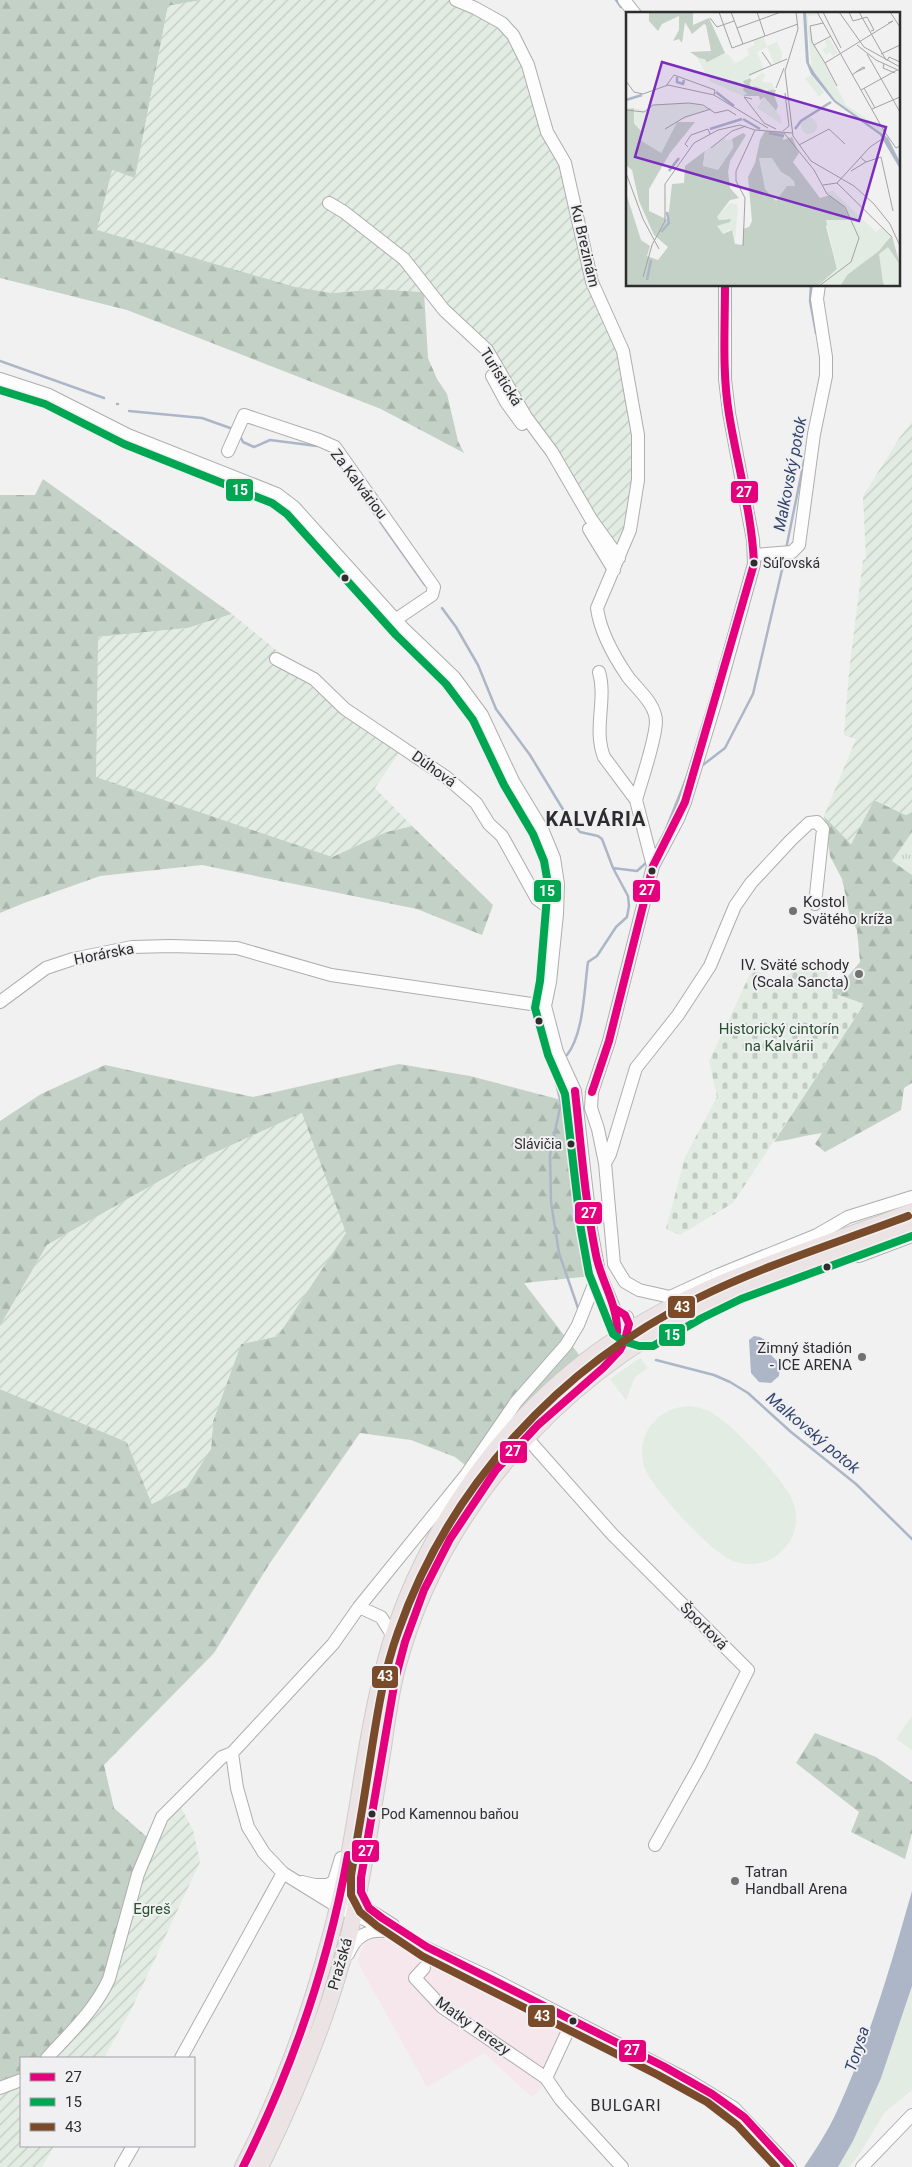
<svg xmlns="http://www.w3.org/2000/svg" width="912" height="2167" viewBox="0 0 912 2167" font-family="Roboto,sans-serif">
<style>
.commercial{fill:#f5e7eb}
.grass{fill:#e2ece3}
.forest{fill:url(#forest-firs)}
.cemetery{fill:url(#cemetery-stones)}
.park{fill:url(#park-tufts)}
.garden{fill:url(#garden-furrows)}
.water{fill:#acb6c7}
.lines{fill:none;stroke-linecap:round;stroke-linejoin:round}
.stream{stroke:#acb6c7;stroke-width:2.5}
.minor-casing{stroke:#aeaeaf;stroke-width:14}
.major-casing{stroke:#ccc;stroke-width:18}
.minor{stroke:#fdfdfd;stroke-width:12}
.major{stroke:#ece4e4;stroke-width:16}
.bus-1-casing{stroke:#f0f0f2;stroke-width:11}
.bus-2-casing{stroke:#f0f0f2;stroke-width:11}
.bus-3-casing{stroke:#f0f0f2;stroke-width:11}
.bus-1{stroke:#e5007d;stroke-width:8}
.bus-2{stroke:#00a651;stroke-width:8}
.bus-3{stroke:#7a4b2a;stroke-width:8}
.bus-dot{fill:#2d2d2e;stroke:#f0f0f2;stroke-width:2}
.poi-dot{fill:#727272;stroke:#f0f0f2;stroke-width:2}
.labels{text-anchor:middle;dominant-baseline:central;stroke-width:4;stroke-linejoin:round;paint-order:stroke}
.bus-label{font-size:14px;fill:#2d2d2e;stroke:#f0f0f2;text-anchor:start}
.street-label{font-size:15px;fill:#2d2d2e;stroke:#f0f0f2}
.poi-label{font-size:15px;fill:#2d2d2e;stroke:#f0f0f2;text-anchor:start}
.park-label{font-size:15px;fill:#275030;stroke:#f0f0f2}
.water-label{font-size:16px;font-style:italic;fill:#34466d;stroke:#f0f0f2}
.neighbourhood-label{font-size:16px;letter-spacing:1px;fill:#2d2d2e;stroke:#f0f0f2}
.district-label{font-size:20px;font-weight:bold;letter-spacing:1px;fill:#2d2d2e;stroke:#f0f0f2}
.inset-river{fill:none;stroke:#acb6c7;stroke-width:2.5}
.inset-road{fill:none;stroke:#a3a3a3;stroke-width:1}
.view{fill:#7b2cbf;fill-opacity:0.15;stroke:#7b2cbf;stroke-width:2.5}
.inset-edge{fill:none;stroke:#2d2d2e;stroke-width:2.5}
.line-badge{stroke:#f0f0f2;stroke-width:2}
.badge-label{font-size:14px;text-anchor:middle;font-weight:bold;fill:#fff}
</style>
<defs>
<pattern id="forest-firs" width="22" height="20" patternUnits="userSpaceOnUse" patternTransform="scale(1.25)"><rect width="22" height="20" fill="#c3d1c6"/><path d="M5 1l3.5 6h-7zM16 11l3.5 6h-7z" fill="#a8b4aa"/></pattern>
<pattern id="cemetery-stones" width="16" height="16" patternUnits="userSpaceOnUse" patternTransform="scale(1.25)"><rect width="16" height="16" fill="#e2ece3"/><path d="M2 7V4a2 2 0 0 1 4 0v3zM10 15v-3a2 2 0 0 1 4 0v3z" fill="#c2cbc3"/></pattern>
<pattern id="park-tufts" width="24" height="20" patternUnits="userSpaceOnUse" patternTransform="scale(1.25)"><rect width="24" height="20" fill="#e2ece3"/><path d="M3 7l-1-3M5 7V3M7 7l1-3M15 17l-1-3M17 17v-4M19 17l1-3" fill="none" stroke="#c2cbc3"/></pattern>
<pattern id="garden-furrows" width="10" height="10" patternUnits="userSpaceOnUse" patternTransform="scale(1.25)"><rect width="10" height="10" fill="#e2ece3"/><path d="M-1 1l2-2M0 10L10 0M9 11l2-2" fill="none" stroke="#c2cbc3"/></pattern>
</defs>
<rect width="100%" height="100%" fill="#f1f1f1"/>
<path class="commercial" d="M380,1937L576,2028L548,2081L532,2097L484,2053L427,2087L357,1961L366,1940Z"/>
<path class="grass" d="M640,1358L648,1368L635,1377L626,1400L610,1379Z
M689,1406C700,1407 709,1410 717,1416C737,1429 787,1483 794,1504C798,1518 796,1533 788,1544C781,1554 771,1561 760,1563C749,1565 737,1564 727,1558C707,1547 654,1490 645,1469C633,1437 657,1407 689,1406Z
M912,1716V1750L896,1739Z
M912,1986V2090L885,2112L860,2153L849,2167H838L881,2078Z"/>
<path class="forest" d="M0,0H202L168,6L135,179L113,170L331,293L380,289L424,292L428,358L437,379L447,394L458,441L464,453L381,409L127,310L0,278Z
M43,479L232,614L188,628L98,637L332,857L386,832L412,826L493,905L482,935L417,909L202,865L100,876L24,903L0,913V495H35Z
M874,800L906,815L912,812V1083L904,1088L901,1110L825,1152L815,1144L822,1133C805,1135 791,1140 774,1142L864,1004L832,993L829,980L848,976L860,962L857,930L850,917L842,879L830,856L824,816L851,844Z
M399,1064L470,1076L569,1102L601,1275L524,1283L580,1356L475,1473L455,1457L411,1440L360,1433L270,1563L214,1653L104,1765L114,1808L156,1845L104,1988L47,2058H21V2079L0,2088V1389L127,1442L152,1504L211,1449L213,1421L241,1344L278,1336L302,1113L186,1166L47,1245L0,1326V1121L41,1094L105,1065L253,1097Z
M815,1733L876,1757L912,1782V1833L905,1859L851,1832L859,1812L796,1763Z"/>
<path class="cemetery" d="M753,968L774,981C790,971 808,967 826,970L833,993L864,1004L733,1203L680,1235L666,1229L685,1157L717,1097L709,1061Z"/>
<path class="park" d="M912,832V875L892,861Z"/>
<path class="garden" d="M202,0H460L504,25L528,66L560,150L578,245L617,326L643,469L641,502L637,526L618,552L484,351L424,292L380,289L331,293L295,287L97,230L112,170L135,178L168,6Z
M912,422V812L906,815L874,800L851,844L824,816L856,739L844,735L849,672L863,560L866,559L863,496L900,437Z
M232,614L312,679L403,747L375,788L412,826L386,832L332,857L96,777L98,637L188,628Z
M302,1113L346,1233L278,1336L241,1344L213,1421L211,1449L187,1487L152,1504L127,1442L0,1389V1326L47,1245L186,1166Z
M177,1800L193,1830L200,1862L133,2006L104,2058H47L104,1988L125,1909Z
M21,2079V2146H54L42,2167H0V2088Z"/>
<path class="water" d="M754,1336L760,1337L765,1340L766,1350L780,1364L779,1376L771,1383L759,1382L751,1373L749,1340Z
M912,1891V1986L881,2078L853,2141L838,2167H804C816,2149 828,2131 837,2111C869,2041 891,1965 912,1891Z"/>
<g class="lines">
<path class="stream" d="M616,0L621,7
M811,285L810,301L816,333
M0,361L104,398
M117,404H118
M129,411L202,418L233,429
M240,436L243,442L254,447L270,440L317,446
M364,499L425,585
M786,549L805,456
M442,608L456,627L478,665L496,709L530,755L567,816L580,832L598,836L602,839L613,868L628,896L629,906L627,917L616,927L597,956L588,962C584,990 584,1033 567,1055
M699,768L725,748L753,694L785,557
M666,829L688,774
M613,868L637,871L647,862
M555,1064L552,1067L561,1103L550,1155L551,1202L559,1253L578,1308
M656,1360L714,1375L730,1382L748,1393L791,1432L856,1484L912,1539"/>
<defs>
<path id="minor" d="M456,0L475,8L502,23L513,35L528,65L547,132L565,163L592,282L623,351L638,435V480L630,530L597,608C600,631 615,658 628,677C638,690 656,704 656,722C655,743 642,778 636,800
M624,0L635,14
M329,203L344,212L404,259L444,310L487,350L526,417L552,452L591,519L619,558
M725,285V379L729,413L753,540L754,564L717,697L685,802L678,819L653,866L609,1041L592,1092L591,1108L598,1129L605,1163L614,1264L625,1282L639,1290L670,1297L718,1275L817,1235L848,1217L912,1197
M492,376L506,402L522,424
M0,379L49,395L128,435L277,494L294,507L403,628L454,677L482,715L513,781L542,829L554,858L558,884L557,914L550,982L545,1006L557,1052L575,1091L591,1229L599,1272L614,1308L618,1323L616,1336L610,1343
M228,451L244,415L319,440L335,447L434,587L432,595L395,620
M589,529L614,570
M754,555L792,552L799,545L814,434L826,376V357L817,299L819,285
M276,659L314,679L345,709L446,777L476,803L489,824L502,836L537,899L557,914
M599,672C607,699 593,729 604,757L636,800L653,866
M0,1002L46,968L73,959L132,947L171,946L237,948L331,975L545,1006
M605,1163L610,1154L636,1068L678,1015L710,966L735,906L751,883L791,840L809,823L817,822L823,829L815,904
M859,1256L912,1236
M625,1338L629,1328L627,1317
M526,1437L612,1534L748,1670L700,1765L655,1845
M359,1607L381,1617L393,1636
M232,1753L237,1788L248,1827L264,1853L283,1873L338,1907L489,1977L688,2080L734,2108L790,2167
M302,1882C341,1890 361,1905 393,1925
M317,1885H328L334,1881L341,1858
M348,1954C356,1936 367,1929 387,1931
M424,1968L415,1978L442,2007L546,2078
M573,2020L546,2078L561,2100L622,2167
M47,2058C70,2033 95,2010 109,1979L138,1874L162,1817L222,1757L232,1753L333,1644L359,1607L466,1475L516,1402L566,1345L578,1325L599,1272
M181,2058L283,1873
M0,2088L21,2080
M121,2167L133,2146
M862,2167L912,2115"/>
<path id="major" d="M243,2167C289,2078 318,1992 341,1895C359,1817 365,1737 386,1660C420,1535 505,1414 612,1342C703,1280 811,1251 912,1212
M260,2167C302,2082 338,1993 357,1900C367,1849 375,1798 383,1747C387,1721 390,1694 397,1668C439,1511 555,1381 699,1308C739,1287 782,1274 825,1258C854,1248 883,1236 912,1225"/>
</defs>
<use href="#minor" class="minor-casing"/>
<use href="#major" class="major-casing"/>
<use href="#minor" class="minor"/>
<use href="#major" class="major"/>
<defs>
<path id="bus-1" d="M575,1091C581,1146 585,1201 596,1255C601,1281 618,1305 617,1332
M592,1092L609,1041L653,866L685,802L754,564C752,513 737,464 729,414C722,372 725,328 725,285
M614,1308L625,1315L629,1324L625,1340L620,1350L603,1368L538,1425L496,1470L450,1539L424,1590L405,1642L395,1680L361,1878V1892L369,1908L382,1918L427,1947L663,2066L712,2094L744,2117L790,2167
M243,2167C293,2067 328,1965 348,1855"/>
<path id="bus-2" d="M0,390L45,404L124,444L272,503L287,514L396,635L446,684L473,720L504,785L533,834L544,861L548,884L540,981L535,1008L548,1055L565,1094L581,1230L589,1274L613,1334L623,1341L639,1346H653L702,1318L741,1299L912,1236"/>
<path id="bus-3" d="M776,2167L737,2125L707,2102L658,2075L422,1956L377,1926L360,1912L351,1895V1876C356,1844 362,1812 367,1779C375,1730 381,1679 398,1632C449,1486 560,1366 698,1298C765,1265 839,1242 908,1216"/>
</defs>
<use href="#bus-1" class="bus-1-casing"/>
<use href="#bus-2" class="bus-2-casing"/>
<use href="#bus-3" class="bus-3-casing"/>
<use href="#bus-1" class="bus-1"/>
<use href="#bus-2" class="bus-2"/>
<use href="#bus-3" class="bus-3"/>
</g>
<g class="bus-dot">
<circle cx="754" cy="563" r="4.5"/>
<circle cx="345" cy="578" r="4.5"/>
<circle cx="652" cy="871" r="4.5"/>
<circle cx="539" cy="1021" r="4.5"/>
<circle cx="571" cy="1144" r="4.5"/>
<circle cx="827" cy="1267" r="4.5"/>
<circle cx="372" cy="1814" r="4.5"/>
<circle cx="573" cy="2021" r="4.5"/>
</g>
<g class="poi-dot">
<circle cx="793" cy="911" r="5"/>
<circle cx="859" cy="974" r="5"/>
<circle cx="862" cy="1357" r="5"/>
<circle cx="735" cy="1881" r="5"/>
</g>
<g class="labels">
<g class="bus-label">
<text x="763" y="563">Súľovská</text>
<text x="562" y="1144" text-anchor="end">Slávičia</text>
<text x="381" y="1814">Pod Kamennou baňou</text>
</g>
<g class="street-label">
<text transform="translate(585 246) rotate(77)">Ku Brezinám</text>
<text transform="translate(501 377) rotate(58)">Turistická</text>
<text transform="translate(359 484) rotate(53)">Za Kalváriou</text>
<text transform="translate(434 769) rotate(36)">Dúhová</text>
<text transform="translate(104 954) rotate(-11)">Horárska</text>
<text transform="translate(704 1626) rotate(45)">Športová</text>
<text transform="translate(340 1964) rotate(-74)">Pražská</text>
<text transform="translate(473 2026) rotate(36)">Matky Terezy</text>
</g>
<g class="poi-label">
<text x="803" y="902">Kostol<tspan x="803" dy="17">Svätého kríža</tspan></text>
<text x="849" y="965" text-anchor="end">IV. Sväté schody<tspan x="849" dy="17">(Scala Sancta)</tspan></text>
<text x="852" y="1348" text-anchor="end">Zimný štadión<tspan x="852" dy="17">- ICE ARENA</tspan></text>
<text x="745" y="1872">Tatran<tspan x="745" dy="17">Handball Arena</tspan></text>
</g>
<g class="park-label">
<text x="779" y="1029">Historický cintorín<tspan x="779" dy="17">na Kalvárii</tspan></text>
<text x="152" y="1909">Egreš</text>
</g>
<g class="water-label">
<text transform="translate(790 474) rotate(-79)">Malkovský potok</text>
<text transform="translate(813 1433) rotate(40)">Malkovský potok</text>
<text transform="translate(857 2049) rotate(-72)">Torysa</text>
</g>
<g class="neighbourhood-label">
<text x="626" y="2105">BULGARI</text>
</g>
<g class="district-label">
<text x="596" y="819">KALVÁRIA</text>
</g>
</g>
<g transform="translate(626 12)">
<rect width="274" height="274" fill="#f1f1f1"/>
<path d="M151,30L156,40L155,49L148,52L141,34ZM199,52L220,93L246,110L250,109L260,124L209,88L186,57ZM175 114a8 8 0 1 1 16 0a8 8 0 1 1-16 0ZM104,191L112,193L109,229L107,219L104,217L97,222L90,214L99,212L102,206L93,208L91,205Z" fill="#e2ece3"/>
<path d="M23,0H67V13L83,6L99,41L80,51L64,40L85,39L80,13L78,12L66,22L59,10L56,31L53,27L47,29L53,18V4L36,12L32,19L23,9ZM124,66L129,74L150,78L148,83L152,94L150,99L138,85L134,88L133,84H117V69ZM8,96V111L35,141L51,110H69L44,141L23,177V199L42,208L46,172L58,171L59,154L79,139L77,153L107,136L106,127L117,121L120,123L104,149L102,160L104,176L113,186L104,188L91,205L93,208L105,207L104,210L91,214L97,222L106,218L109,232L117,233V217L123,215L126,209L122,165L129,151L134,128L139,119L158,120L157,128L166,125L173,141L167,150L194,186L204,183L217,193L225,208H206L200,214L211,257L192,274H0V181L15,228L24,234L21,244L32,248L42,235L28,223L13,189L6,158L0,153V97ZM155,160L165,166L150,188ZM266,224L274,253L262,236L257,253L258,274H214L221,263Z" fill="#c3d1c6" fill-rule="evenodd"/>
<path d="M138,85L155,105V112L131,96Z" fill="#e2ece3"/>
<path d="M180,0H191L192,3L182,4V14L187,30L199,52L186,57ZM137,24L141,35L131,40L138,57L116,69L108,60L104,44L109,51L114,49L123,43L121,37L129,33L127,28ZM203,26L212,41L207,44L204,40L200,43L196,37L201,35L199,28ZM137,60L139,64L135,70L146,71L149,77L141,79L129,74L124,78V70Z" fill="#e2ece3"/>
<path d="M99,41L104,44L108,60L119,72L117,78L121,82L117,84L85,70L71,46L79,47L81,51ZM185,63L198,80L193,85L179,66ZM67,91L84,97L51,110L35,141L14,128L15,118L8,111L9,96L20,99L26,93ZM98,125L101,129L106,127L107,136L92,158L77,154L79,139ZM133,146H146L155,160L168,169L169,174H161L150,189L139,177ZM207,179L250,220L256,215L265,224L253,239L221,263L214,274H192L211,257L200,208H224L220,196L200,180ZM262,235L274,253L273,274L257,271L253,242Z" fill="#e2ece3"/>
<path d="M177,0H180L183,51L188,60L209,88L262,126L273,148L274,157L254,123L208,90L185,62L180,50Z" fill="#acb6c7"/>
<path class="inset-river" d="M51,65V70L57,72L58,68M90,80L108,94M0,88L16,83M117,107L134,117M84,117L116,107M169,117L175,109L205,90M143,121L158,124M43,159L53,146M35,220L43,211L41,200M21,268L25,248"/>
<path class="inset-road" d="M93,0L106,36L172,12M105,0L117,32M131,0L139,24M170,0L172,17L159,59L167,124L185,149L228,174L248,192L264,212L274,234M191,0L258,119L270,136L274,134M197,0L215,36M213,0L238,35L274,55M223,0L227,9L241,5L248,18L245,19M233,0L260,48M264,0L274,15M84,6L91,15L108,9M197,11L184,14L186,30L199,51M111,16L155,0M188,33L205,24M231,33L250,48L274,59M136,40L145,53M241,42L274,100M255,42L274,33M261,49L263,45L274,50M258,52L257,56L269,61M123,63L161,47M226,63L237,55L239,56L230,60M0,69L8,80L17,82L42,73L88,83L142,116M40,74L48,63L89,78L88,83M211,74L199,51L267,9L262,11M150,76L158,56M238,76L249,96M235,78L271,58M126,87L118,85L138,111L150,117M246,97L274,85M0,98L18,100L27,93L63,91L77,93L89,101L102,98L110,103M39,117L59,105L85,97M157,119L163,114L159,81M158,121L188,158L201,182L219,195L233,226L225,250L193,274M173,133L203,117L219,132M62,135L59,132L65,123L82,117L84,122M85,136L106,119L120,114M234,145L240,150L255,145L267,199M225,159L240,150M0,161L17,207L33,237M211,171L266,225M197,173L211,171L244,135L256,127M117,234L119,186L110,169V159L129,118M17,265L26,233L39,209V172L68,131L92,118L114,113L129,118L166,121"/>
<path class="view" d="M36,50L260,115L233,209L9,145Z"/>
<rect width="274" height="274" class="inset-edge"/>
</g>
<g class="line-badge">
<rect x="225" y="478" width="29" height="24" rx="5" fill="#00a651"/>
<rect x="730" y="480" width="29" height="24" rx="5" fill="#e5007d"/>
<rect x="632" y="879" width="29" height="24" rx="5" fill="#e5007d"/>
<rect x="533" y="879" width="29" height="24" rx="5" fill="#00a651"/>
<rect x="574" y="1201" width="29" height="24" rx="5" fill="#e5007d"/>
<rect x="667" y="1295" width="29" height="24" rx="5" fill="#7a4b2a"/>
<rect x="658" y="1323" width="28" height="24" rx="5" fill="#00a651"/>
<rect x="499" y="1440" width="29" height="24" rx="5" fill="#e5007d"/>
<rect x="371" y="1665" width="28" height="24" rx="5" fill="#7a4b2a"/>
<rect x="351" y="1839" width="29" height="24" rx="5" fill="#e5007d"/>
<rect x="527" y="2004" width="29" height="24" rx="5" fill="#7a4b2a"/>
<rect x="618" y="2039" width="29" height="24" rx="5" fill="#e5007d"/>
</g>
<g class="badge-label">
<text x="240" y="495">15</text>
<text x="744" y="497">27</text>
<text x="647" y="895">27</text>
<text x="547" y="896">15</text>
<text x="589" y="1218">27</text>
<text x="682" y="1312">43</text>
<text x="672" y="1340">15</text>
<text x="513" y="1456">27</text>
<text x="385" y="1681">43</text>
<text x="366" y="1856">27</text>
<text x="542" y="2021">43</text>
<text x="632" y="2055">27</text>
</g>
<rect x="20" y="2057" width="175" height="90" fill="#f0f0f2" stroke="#a2a2a4"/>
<rect x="30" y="2073" width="25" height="8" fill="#e5007d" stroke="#a2a2a4"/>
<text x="65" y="2082" font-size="15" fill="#2d2d2e">27</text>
<rect x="30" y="2098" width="25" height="8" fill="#00a651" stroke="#a2a2a4"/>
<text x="65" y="2107" font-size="15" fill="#2d2d2e">15</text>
<rect x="30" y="2123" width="25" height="8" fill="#7a4b2a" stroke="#a2a2a4"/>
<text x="65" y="2132" font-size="15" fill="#2d2d2e">43</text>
</svg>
